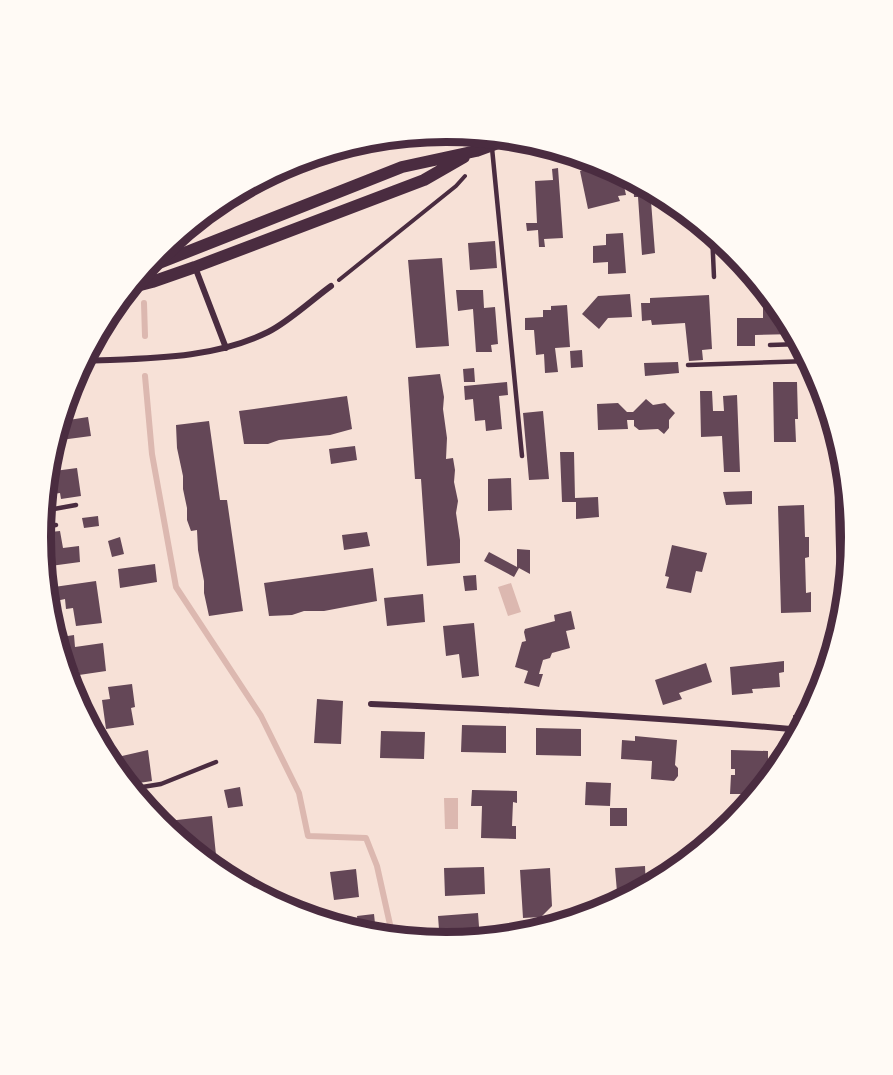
<svg xmlns="http://www.w3.org/2000/svg" width="893" height="1075" viewBox="0 0 893 1075" font-family="'PT Sans',sans-serif">
<style>
.water{fill:#dcb8b0}
.lines{fill:none;stroke-linecap:round;stroke-linejoin:round}
.stream{stroke:#dcb8b0;stroke-width:6}
.building{fill:#644757}
.path{stroke:#4a2c40;stroke-width:4}
.service{stroke:#4a2c40;stroke-width:4.5}
.minor{stroke:#4a2c40;stroke-width:6}
.secondary{stroke:#4a2c40;stroke-width:12}
.rim{fill:none;stroke:#4a2c40;stroke-width:8}
</style>
<rect width="100%" height="100%" fill="#f7e1d7"/>
<path class="water" d="M511,583L521,612L508,616L498,587Z
M444,798H458V829H445Z"/>
<g class="lines">
<path class="stream" d="M144,303L145,336
M145,376L152,454L176,587L261,716L299,793L308,836L366,838L377,866L393,938"/>
</g>
<path class="building" d="M603,163L621,172L626,195L618,196L620,201L588,209L580,171Z
M558,168L563,238L544,239L545,247H539L538,230L527,231L526,223H537L535,181L553,180L552,169Z
M633,179L650,188L655,253L642,255L638,197H634Z
M623,233L626,273L608,274V262L593,263V246L606,245V234Z
M495,241L497,268L470,270L468,243Z
M442,258L449,346L416,348L408,260Z
M456,290H483L484,308L495,307L498,344L491,345L492,352H476L473,309L458,311Z
M630,294L632,317L608,318L599,329L582,314L598,296Z
M709,295L712,349L702,350L703,360L689,361L685,323L652,325L651,320L642,321L641,303H650V298Z
M763,297H772L784,312L796,334L755,335V346H737V318H763Z
M567,305L570,347L555,348L558,372L545,373L544,354L536,355L534,330H525V318L543,317V310H551V306Z
M582,350L583,367L571,368L570,351Z
M678,362L679,373L645,376L644,363Z
M474,368L475,382H464L463,369Z
M440,374L444,397L443,409L447,438L446,459L453,458L455,470L454,482L458,501L456,513L460,540V563L427,566L421,479H415L408,377Z
M507,382L508,395L499,396L502,429L486,431L485,420L475,421L473,399L465,400L464,386Z
M773,382H797L798,419H795L796,442H774Z
M700,391H712L713,411H724L723,396L737,395L740,472H724L722,436L701,437Z
M347,396L352,429L330,435L279,440L268,444H244L239,411Z
M646,399L653,405L665,403L675,413L669,420V428L664,434L658,429L639,430L634,426V420H627L628,429L598,430L597,404L618,403L627,412H633Z
M543,411L549,479L529,480L523,413Z
M61,416L62,421L88,417L91,436L53,441Z
M209,421L220,500H227L243,611L209,616L204,593V581L198,550L197,530L191,531L187,520V508L183,489V476L177,448L176,425Z
M355,446L357,460L331,464L329,449Z
M560,452H574L575,498L598,497L599,517L576,519V502H562Z
M77,468L81,496L61,499L60,493L45,495L47,472Z
M511,478L512,510L488,511V479Z
M752,491V504L726,505L723,492Z
M804,505L805,537H809V557L805,558L806,593L811,592V612L781,613L778,506Z
M98,516L99,526L84,528L82,518Z
M60,531L63,548L79,546L80,562L43,567L41,533Z
M367,532L370,546L344,550L342,535Z
M120,537L124,554L112,557L108,541Z
M672,545L707,553L702,572L696,571L691,593L666,588L669,577L665,576Z
M517,549L530,550V574L519,568L514,577L484,561L489,552L517,567Z
M155,564L157,582L120,588L118,569Z
M373,568L377,601L324,611H304L292,615L269,616L264,583Z
M476,575L477,590L465,591L463,576Z
M96,581L102,623L76,626L73,608L66,609L65,599L56,601L54,587Z
M423,594L425,622L387,626L384,598Z
M571,611L575,629L566,631L570,648L552,653L550,658L543,660L539,674H543L539,687L524,683L528,671L515,667L522,642L526,641L524,632L525,629L555,621L554,615Z
M474,623L479,676L462,678L459,654L446,656L443,626Z
M74,635L75,647L103,643L106,671L79,675V671L65,673L55,638Z
M784,661V672L779,673L780,687L752,689L753,693L732,695L730,667Z
M706,663L712,682L679,693L682,699L663,705L655,680Z
M132,684L135,707L131,708L134,725L106,729L102,700L110,699L108,687Z
M317,699L343,701L341,744L314,743Z
M793,715L809,716L805,724L793,723Z
M462,725L506,726V753L461,752Z
M536,728L581,729V756L536,755Z
M381,731L425,732L424,759L380,758Z
M635,736L677,740L675,765L678,768V776L674,781L651,779L652,761L621,759L622,740L635,741Z
M148,750L152,781L132,784L130,774L119,775L105,756H109V759Z
M731,750L768,751V768H764L763,789L758,794H730L731,775H735V769H731Z
M586,782L611,783L610,806L585,805Z
M240,787L243,806L228,808L224,790Z
M472,790L517,791V803L513,802L512,826H516V839L481,838L482,806H471Z
M610,808H627V826H610Z
M212,816L216,855L199,857L170,833L168,821Z
M645,866L646,889L617,904H611L610,892H617L615,868Z
M484,867L485,894L445,896L444,868Z
M550,868L552,906L541,917L523,918L520,870Z
M356,869L359,897L334,900L330,872Z
M478,913L480,940L440,943L438,916Z
M374,914L376,933H359L357,916Z"/>
<g class="lines">
<path class="path" d="M339,280L456,186L465,176"/>
<path class="service" d="M470,134L476,151
M492,148L522,456
M712,233L714,277
M770,345L801,344
M688,365L810,361
M43,511L76,505
M42,527L56,525
M75,700L83,699
M130,789L161,784L216,762
M504,932V938"/>
<path class="minor" d="M195,267L226,348
M83,361C145,358 211,360 268,332C287,323 313,299 331,286
M836,431L841,628
M371,704C515,710 658,717 802,730"/>
<path class="secondary" d="M144,269L402,167L476,151L512,138
M129,288L152,282L195,267L424,180L464,157"/>
</g>
<path d="M0 0H893V1075H0ZM51 537a395 395 0 1 1 790 0a395 395 0 1 1-790 0Z" fill="#fffaf5" fill-rule="evenodd"/>
<path class="rim" d="M51 537a395 395 0 1 1 790 0a395 395 0 1 1-790 0Z"/>
</svg>
